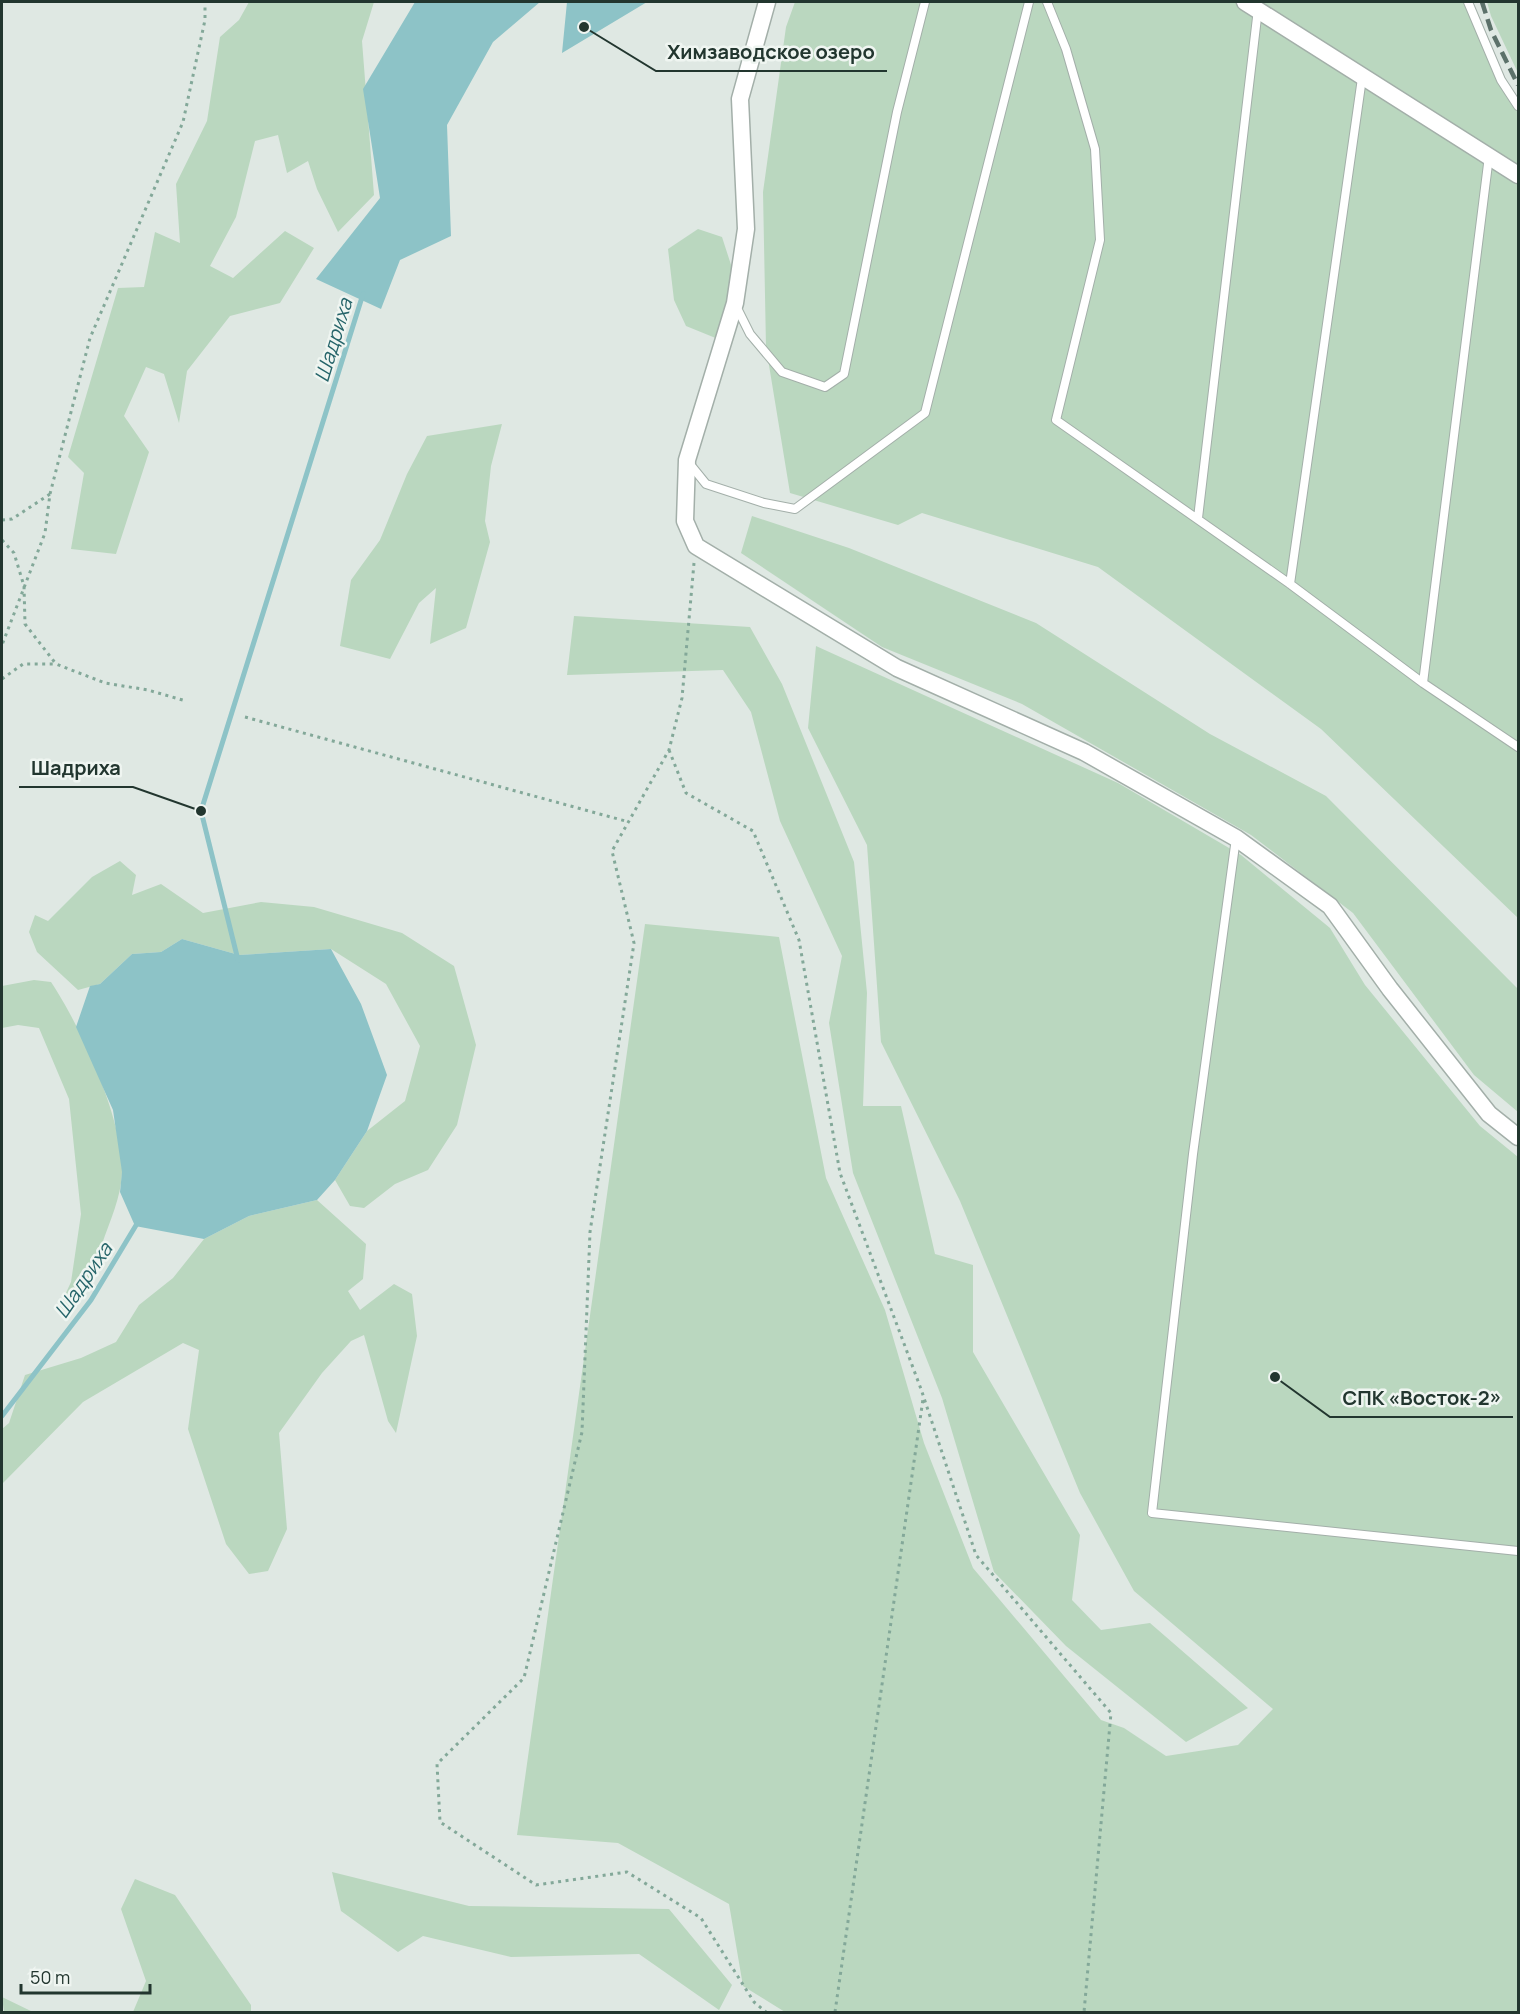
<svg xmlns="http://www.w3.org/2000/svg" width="1520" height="2014" viewBox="0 0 1520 2014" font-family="Manrope,sans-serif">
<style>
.green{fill:#bad7bf}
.water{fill:#8dc3c7}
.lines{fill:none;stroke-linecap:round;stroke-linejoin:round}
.stream{stroke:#8dc3c7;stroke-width:5}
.lane-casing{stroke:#a3afa9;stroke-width:10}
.street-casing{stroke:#a3afa9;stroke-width:19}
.path{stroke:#83a899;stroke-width:3;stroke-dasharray:3 4.5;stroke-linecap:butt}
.lane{stroke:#fff;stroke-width:8}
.street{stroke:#fff;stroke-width:16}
.rail{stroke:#5c716a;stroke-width:4.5;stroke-dasharray:12 6;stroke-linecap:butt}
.labels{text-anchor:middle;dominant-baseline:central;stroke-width:5;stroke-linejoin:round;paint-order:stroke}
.water-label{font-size:20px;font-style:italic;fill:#256469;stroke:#eff5f1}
.leader{fill:none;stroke:#22362f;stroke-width:2}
.callout-dot{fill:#22362f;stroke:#eff5f1;stroke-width:2}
.callout-label{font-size:20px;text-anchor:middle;font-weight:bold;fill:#22362f;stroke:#eff5f1;stroke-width:5;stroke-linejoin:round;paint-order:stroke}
</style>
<rect width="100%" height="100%" fill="#dfe8e3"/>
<path class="green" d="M249,2H374L362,41L374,195L338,232L317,189L308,161L287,173L278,135L255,141L236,217L210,266L233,278L285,231L314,248L280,303L230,316L187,371L179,423L164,374L146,367L124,416L149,452L116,554L71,549L84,473L68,457L118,288L144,287L155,232L180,243L176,184L207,121L220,37L239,20Z
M795,2H1465L1499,83L1518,113V918L1321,729L1098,567L922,513L898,525L790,493L766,347L763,192L786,27Z
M1487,2H1518V73L1491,16Z
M698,229L722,237L733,271L718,339L686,326L674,300L668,249Z
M502,424L491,466L485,521L490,542L466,628L430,644L436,588L419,603L390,659L340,646L351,580L380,540L407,474L427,436Z
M752,516L849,548L1036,623L1210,734L1326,796L1518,989V1112L1474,1075L1353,913L1251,835L1022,704L882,647L741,553Z
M574,616L750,627L782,684L854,862L867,993L863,1106H901L935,1254L973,1265V1352L1080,1535L1072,1600L1101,1630L1150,1623L1248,1708L1186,1742L1066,1646L994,1572L942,1398L853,1173L829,1023L842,956L780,821L751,712L723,670L567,675Z
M816,646L1118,783L1241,855L1330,928L1365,985L1480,1126L1518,1157V2012H785L743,1986L729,1904L618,1843L517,1835L645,924L779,937L826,1178L885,1310L924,1443L973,1568L1101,1720L1124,1728L1166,1756L1238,1745L1273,1709L1134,1591L1080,1493L960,1201L881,1042L867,845L808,728Z
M120,861L136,875L132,895L161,884L203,913L261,902L314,907L402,933L454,966L476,1045L457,1125L428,1170L395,1184L364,1208L350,1206L335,1180L367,1131L405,1101L420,1046L386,984L331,949L239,955L182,939L161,952L132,954L100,984L78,990L37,952L29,932L35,915L48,921L92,877Z
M34,980L51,982C80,1025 124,1121 122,1173C121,1197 110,1221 102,1244C93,1272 88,1289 70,1314L59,1308L71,1282L81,1214L69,1099L39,1028L18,1025L2,1028V986Z
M317,1200L366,1244L363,1279L348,1291L360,1310L394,1284L412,1294L417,1336L396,1433L388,1421L364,1335L351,1341L322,1373L279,1433L287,1529L268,1571L249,1574L226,1544L188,1429L199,1350L183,1343L83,1402L2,1484V1429L9,1423L25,1375L81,1358L116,1342L139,1305L173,1278L204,1239L249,1216Z
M332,1872L469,1906L669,1909L732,1985L719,2010L639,1954L511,1957L423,1936L398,1952L341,1911Z
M135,1879L175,1895L251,2005V2012H133L146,1981L121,1909Z
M2,1997L33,2012H4Z"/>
<path class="water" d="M415,2H540L493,42L447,125L451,236L400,260L381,309L316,279L380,198L363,89Z
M567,2H647L562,53Z
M182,939L239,955L331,949L361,1004L387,1075L367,1131L335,1180L317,1200L249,1216L204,1239L135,1226L120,1192L122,1172L113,1110L76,1027L90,986L100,984L132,954L161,952Z"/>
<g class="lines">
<path class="stream" d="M238,960L201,811L363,294
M2,1416L91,1300L138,1222"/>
<defs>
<path id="lane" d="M1047,2L1066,49L1095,149L1100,240L1056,420L1290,584L1423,683L1518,747
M1468,2L1501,80L1518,106
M736,306L750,334L782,372L825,387L844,374L897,112L925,2
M689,463L706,484L764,503L795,509L925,413L1029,2
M1198,518L1258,9
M1290,584L1362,78
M1423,683L1489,156
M1236,838L1193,1154L1152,1513L1518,1551"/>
<path id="street" d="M767,2L740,99L746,229L735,303L687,460L685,521L696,546L897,668L1084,752L1236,838L1330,906L1390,989L1489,1114L1518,1137
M1245,2L1518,175"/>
</defs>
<use href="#lane" class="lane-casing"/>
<use href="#street" class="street-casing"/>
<path class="path" d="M50,494L90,338L183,122L205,20V2
M2,520L12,519L50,494L45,533L2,645
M2,540L14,553L24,586L25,624L56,664L105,683L148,690L186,701
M694,563L682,698L669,750L612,851L634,943L590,1232L582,1432L524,1678L437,1764L440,1822L536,1885L627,1872L701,1918L754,2002L766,2012
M2,679L23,664H55
M245,717L629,822
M669,750L686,793L753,831L799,940L840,1173L921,1389L976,1555L1111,1713L1084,2012
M835,2012L923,1399"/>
<use href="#lane" class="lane"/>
<use href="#street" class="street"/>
<path class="rail" d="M1482,2L1491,30L1518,85"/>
</g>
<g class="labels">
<g class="water-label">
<text transform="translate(333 340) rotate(-73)">Шадриха</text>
<text transform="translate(83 1280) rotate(-56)">Шадриха</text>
</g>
</g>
<path class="leader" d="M584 27L656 71H887M201 811L133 787H19M1275 1377L1330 1417H1513"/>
<g class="callout-dot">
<circle cx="584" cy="27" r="6"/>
<circle cx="201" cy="811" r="6"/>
<circle cx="1275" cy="1377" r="6"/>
</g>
<g class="callout-label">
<text x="771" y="59">Химзаводское озеро</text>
<text x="76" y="775">Шадриха</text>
<text x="1422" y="1405">СПК «Восток-2»</text>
</g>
<rect width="1520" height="2014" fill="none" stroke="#22362f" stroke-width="6"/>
<path d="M21 1984v9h129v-9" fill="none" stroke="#22362f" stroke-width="3"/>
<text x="30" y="1984" font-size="18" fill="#22362f" stroke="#eff5f1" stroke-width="4.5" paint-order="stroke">50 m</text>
</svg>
